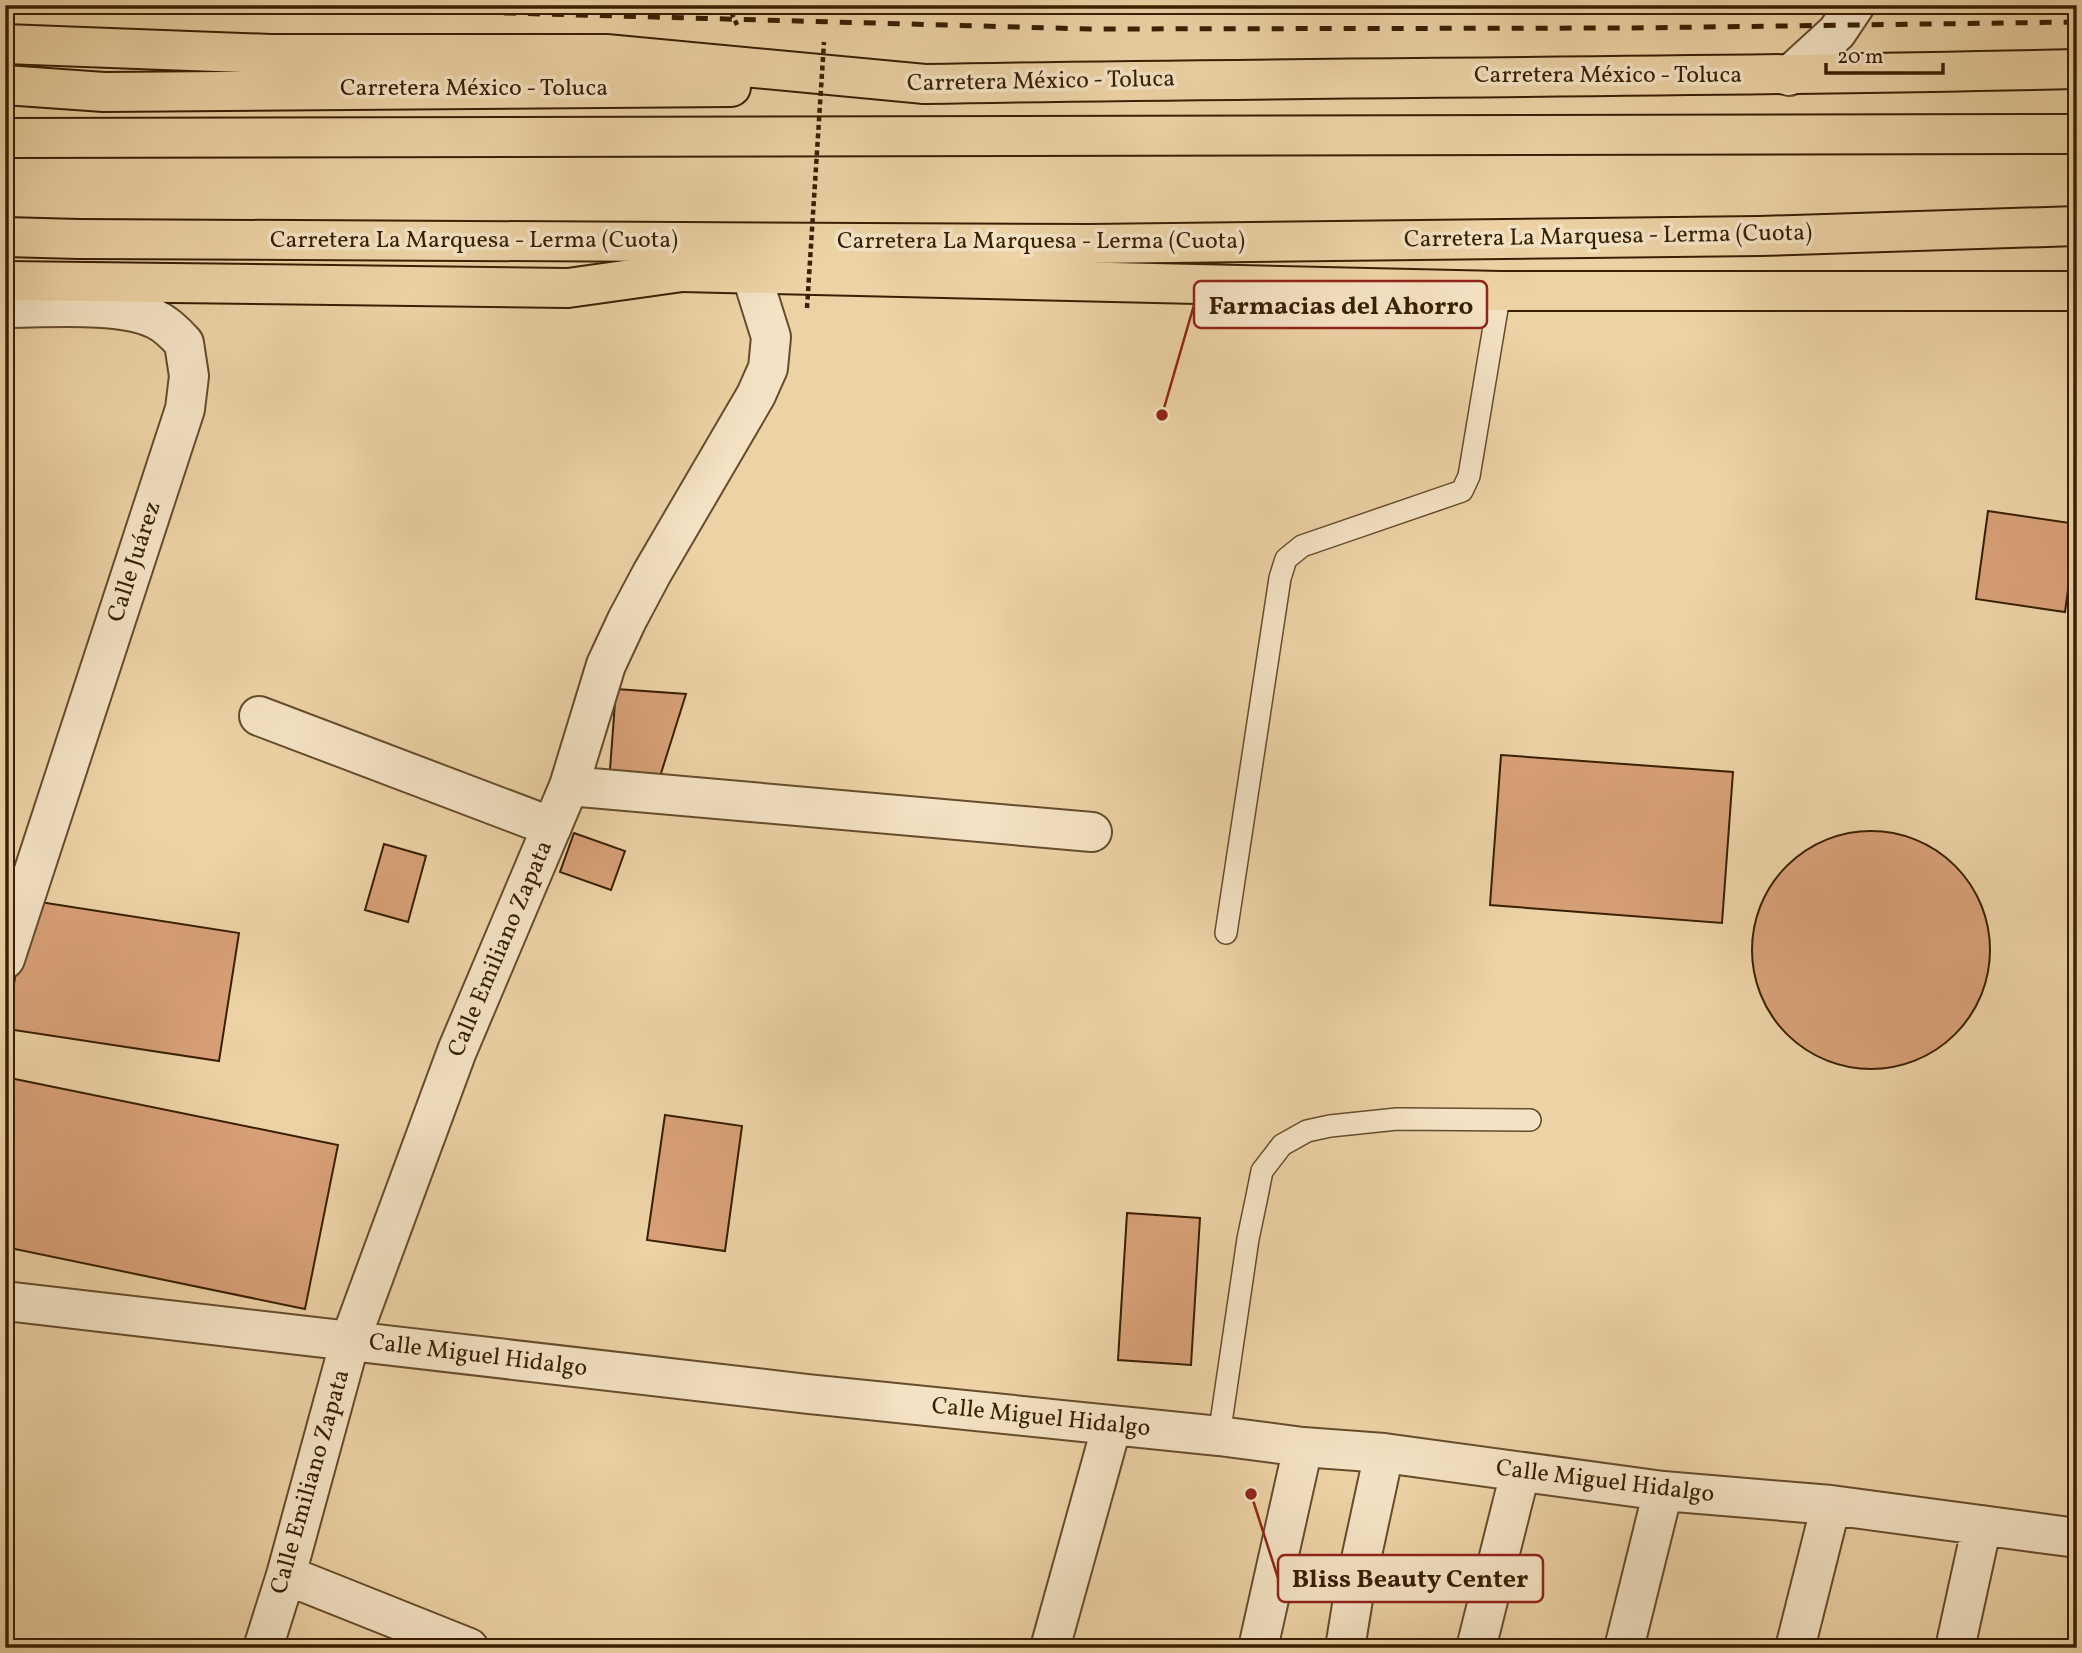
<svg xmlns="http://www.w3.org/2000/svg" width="2082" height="1653" viewBox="0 0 2082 1653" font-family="Vollkorn,serif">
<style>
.building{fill:#d8a077;stroke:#391f03;stroke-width:2}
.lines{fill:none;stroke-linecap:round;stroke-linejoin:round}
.service-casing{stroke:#664c2c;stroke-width:24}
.minor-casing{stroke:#664c2c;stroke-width:42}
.primary-casing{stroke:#391f03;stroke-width:42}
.motorway-casing{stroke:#391f03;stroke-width:42}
.path{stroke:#391f03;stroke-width:4.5;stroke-dasharray:5 3.5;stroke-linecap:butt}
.service{stroke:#f3e2c4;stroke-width:21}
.minor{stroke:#f3e2c4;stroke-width:38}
.primary{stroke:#ecd2a5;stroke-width:38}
.motorway{stroke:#ecd2a5;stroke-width:38}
.rail{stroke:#391f03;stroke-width:5;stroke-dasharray:12 12;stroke-linecap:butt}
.path-bridge{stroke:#391f03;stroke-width:4.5;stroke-dasharray:5 3.5;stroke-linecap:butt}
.labels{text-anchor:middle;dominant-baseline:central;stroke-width:7;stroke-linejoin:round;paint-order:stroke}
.street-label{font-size:24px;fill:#391f03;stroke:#f3e2c4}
.leader{fill:none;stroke:#8f2418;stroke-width:2.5}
.callout-dot{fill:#8f2418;stroke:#f3e2c4;stroke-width:2.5}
.callout{fill:#f3e2c4;stroke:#8f2418;stroke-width:2.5}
.callout-label{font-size:26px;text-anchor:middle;font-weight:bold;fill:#391f03}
</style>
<rect width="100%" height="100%" fill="#ecd2a5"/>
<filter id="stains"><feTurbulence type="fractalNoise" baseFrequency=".00286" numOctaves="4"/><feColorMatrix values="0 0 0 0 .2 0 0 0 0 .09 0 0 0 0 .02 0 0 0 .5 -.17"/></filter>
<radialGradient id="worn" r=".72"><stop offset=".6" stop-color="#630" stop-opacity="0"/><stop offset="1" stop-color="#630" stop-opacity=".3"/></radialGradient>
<path class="building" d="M1988,511L2077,524L2065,612L1976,599Z
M616,689L686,694L657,786L609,783Z
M1501,755L1733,772L1722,923L1490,905Z
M1752 950a119 119 0 1 1 238 0a119 119 0 1 1-238 0Z
M574,833L625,851L611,890L560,872Z
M384,844L426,856L408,922L365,910Z
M27,900L239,933L219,1061L7,1029Z
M5,1077L338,1145L305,1309L5,1247Z
M665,1115L742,1126L725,1251L647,1240Z
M1127,1213L1200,1218L1191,1365L1118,1360Z"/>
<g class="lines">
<defs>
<path id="service" d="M1226,933L1280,578L1286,559L1302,546L1462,491L1469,476L1500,291
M1219,1436L1248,1239L1257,1196L1262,1171L1282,1145L1307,1131L1330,1126L1397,1119L1530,1120"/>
<path id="minor" d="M1789,76L1837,32L1855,5
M5,308C45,308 121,302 155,319C166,324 176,334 184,343L189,376L185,409L5,959
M259,716L552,827
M569,786L1092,832
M5,1301L808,1394L1219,1436L1303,1447L1384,1453L1663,1491L1831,1505L2077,1538
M286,1575L469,1648
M263,1648L286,1575L350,1341L457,1051L569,786L606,665L627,620L652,573L756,395L768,368L771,337L751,273
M1050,1648L1112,1425
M1258,1648L1303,1447
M1345,1648L1355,1587L1384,1453
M1476,1648L1520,1473
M1624,1648L1663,1491
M1795,1648L1831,1505
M1955,1648L1982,1525"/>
<path id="primary" d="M5,44L271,54H606L925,84
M5,85L104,92L731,87
M5,281L568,288L682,272"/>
<path id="motorway" d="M925,84C1309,77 1693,78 2077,69
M5,138L2077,134
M5,237L79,239L1090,244L1760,236L2077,226
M682,272L1500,291H2077"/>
</defs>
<use href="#service" class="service-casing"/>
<use href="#minor" class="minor-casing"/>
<use href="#primary" class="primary-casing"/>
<use href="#motorway" class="motorway-casing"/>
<path class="path" d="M728,5L738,27"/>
<use href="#service" class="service"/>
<use href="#minor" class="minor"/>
<use href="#primary" class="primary"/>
<use href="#motorway" class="motorway"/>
<path class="rail" d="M216,5L1090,29L1632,28L2077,22
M1010,5L1091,7L1680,5"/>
<path class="path-bridge" d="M807,308L824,42"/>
</g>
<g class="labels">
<g class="street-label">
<text x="1608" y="76">Carretera México - Toluca</text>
<text transform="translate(1041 82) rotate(-1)">Carretera México - Toluca</text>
<text x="474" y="89">Carretera México - Toluca</text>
<text transform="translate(1608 237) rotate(-1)">Carretera La Marquesa - Lerma (Cuota)</text>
<text x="474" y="241">Carretera La Marquesa - Lerma (Cuota)</text>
<text x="1041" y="242">Carretera La Marquesa - Lerma (Cuota)</text>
<text transform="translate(135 562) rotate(-72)">Calle Juárez</text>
<text transform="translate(501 949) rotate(-67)">Calle Emiliano Zapata</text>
<text transform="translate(478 1356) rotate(7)">Calle Miguel Hidalgo</text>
<text transform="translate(1041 1418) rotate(6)">Calle Miguel Hidalgo</text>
<text transform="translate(311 1482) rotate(-74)">Calle Emiliano Zapata</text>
<text transform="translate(1605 1482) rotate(7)">Calle Miguel Hidalgo</text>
</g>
</g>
<path class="leader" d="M1162 415L1194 305M1251 1494L1278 1578"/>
<g class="callout-dot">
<circle cx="1162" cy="415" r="7"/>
<circle cx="1251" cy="1494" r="7"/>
</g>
<g class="callout">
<rect x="1194" y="281" width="293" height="47" rx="7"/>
<rect x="1278" y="1555" width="265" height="47" rx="7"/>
</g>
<g class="callout-label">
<text x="1341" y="314">Farmacias del Ahorro</text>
<text x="1410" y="1587">Bliss Beauty Center</text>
</g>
<rect width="2082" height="1653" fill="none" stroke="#ecd2a5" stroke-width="28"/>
<rect x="7" y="7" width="2068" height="1639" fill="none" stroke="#391f03" stroke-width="3.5"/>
<rect x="14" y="14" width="2054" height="1625" fill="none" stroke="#391f03" stroke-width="2"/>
<path d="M1826 63v10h117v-10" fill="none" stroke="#391f03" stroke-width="3.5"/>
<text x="1837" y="63" font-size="21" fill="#391f03" stroke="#f3e2c4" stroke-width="5" paint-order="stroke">20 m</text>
<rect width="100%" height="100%" filter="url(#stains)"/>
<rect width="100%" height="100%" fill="url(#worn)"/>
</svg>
